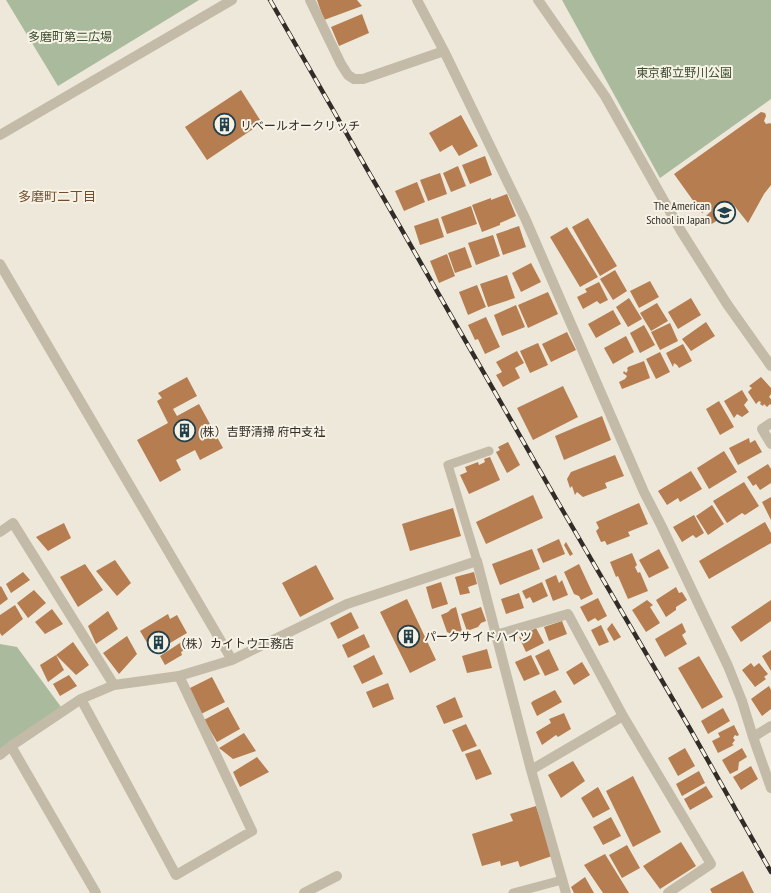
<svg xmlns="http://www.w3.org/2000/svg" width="771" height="893" viewBox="0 0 771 893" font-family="'PT Sans Narrow','Noto Sans JP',sans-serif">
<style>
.green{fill:#aaba9c}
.building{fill:#b57d50}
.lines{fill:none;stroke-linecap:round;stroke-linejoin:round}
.lane{stroke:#c3baa8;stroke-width:9}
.street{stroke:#c3baa8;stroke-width:10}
.rail-casing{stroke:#312c27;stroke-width:4.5}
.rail{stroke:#f6f2e5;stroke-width:3;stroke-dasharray:9;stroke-linecap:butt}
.labels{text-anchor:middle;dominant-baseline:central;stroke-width:4;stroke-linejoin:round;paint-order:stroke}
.park-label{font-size:12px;fill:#3b4c2e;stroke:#f6f2e5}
.poi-label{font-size:12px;fill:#312c27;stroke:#f6f2e5;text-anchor:start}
.neighbourhood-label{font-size:13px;fill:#754c2b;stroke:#f6f2e5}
</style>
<rect width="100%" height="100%" fill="#ede8da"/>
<path class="green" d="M6,0H199L58,86Z
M562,0H771V99L660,178Z
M0,644L17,647L64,711L0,752Z"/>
<path class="building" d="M317,0H357L362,6L324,20Z
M362,14L369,33L339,46L331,27Z
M241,90L262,123L207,160L185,127Z
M761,112L765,113L766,116L764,121L766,124L770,123L771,124V185L764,194L748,223L733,204L715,217L718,220L710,225L705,217L711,211L710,208L702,213L674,174Z
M461,115L478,146L459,156L452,145L440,152L429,133Z
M485,156L492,175L470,184L462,165Z
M458,166L466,186L451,192L443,173Z
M440,173L447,194L428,201L420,180Z
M417,182L425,202L404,211L395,191Z
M507,194L516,216L500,223V225L482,232L472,205L491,198V200Z
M471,206L477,224L447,234L441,217Z
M438,218L444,237L420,245L414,226Z
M588,218L617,266L600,276L572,227Z
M519,226L526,247L503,255L496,234Z
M567,227L598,277L580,287L550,237Z
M493,235L500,256L476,265L468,243Z
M465,247L472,267L455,273L448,253Z
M447,254L455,276L439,283L430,261Z
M531,263L541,282L521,292L512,273Z
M615,270L627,291L613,300L600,279Z
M507,275L515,298L488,307L480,284Z
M650,281L659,297L639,308L630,291Z
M599,282L608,300L600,304L597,301L583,309L577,297L587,292L585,289Z
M477,285L486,307L468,315L459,292Z
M548,292L558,314L528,328L518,305Z
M629,298L642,319L628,327L616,307Z
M691,298L701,315L678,329L668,312Z
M657,303L668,321L651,331L640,313Z
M516,305L525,327L502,336L494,315Z
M613,310L621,324L596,338L588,324Z
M486,317L500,347L485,354L478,339L475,340L468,325Z
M706,322L715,336L691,351L682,339Z
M670,323L678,341L660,350L651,332Z
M644,325L655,345L640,353L630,333Z
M567,332L576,350L551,362L542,344Z
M626,336L634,352L613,364L604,348Z
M538,343L548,365L530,373L520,351Z
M683,344L692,361L679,368L677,365L674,363L673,367L666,353Z
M517,351L524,363L515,368L520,378L503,387L496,375L502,372L496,362Z
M660,352L670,372L656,379L646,359Z
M644,361L650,378L622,389L619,382L625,379L627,376L623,373L624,371L626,373L628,370L627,369L628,367Z
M187,377L197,396L173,409L177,416L199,404L223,448L200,460L195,450L176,460L181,470L160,482L137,440L168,423L157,401L162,398L158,393Z
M761,377L771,388V394L769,397L771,399V405L770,404L767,407L764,404L763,406L760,404L761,402L759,401L756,404L748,392L752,388L749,386Z
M563,386L578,417L533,440L517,408Z
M742,390L748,400L744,405L749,412L742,417L737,414L734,418L724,401Z
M719,401L734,427L720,435L706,409Z
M602,416L611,440L564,460L555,436Z
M749,438L750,443L755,440L762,452L738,465L729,448Z
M508,442L520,465L507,473L496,452L500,450L498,447Z
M724,451L737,472L709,489L697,468Z
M615,455L624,476L605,483L607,488L583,497L577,492L575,495L572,486L570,488L567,479L571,472Z
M490,457L500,480L469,494L460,475L467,472L465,467L478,462L479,465L485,462L484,459Z
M768,464L771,469V483L760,490L756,484L753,486L747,477Z
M691,471L702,489L680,502L678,498L667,505L658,491Z
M744,482L759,506L745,515L742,513L727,523L713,501Z
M533,495L543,518L486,544L476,522Z
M771,497V520L762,502Z
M639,503L648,524L628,532L630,536L607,545L605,541L601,542L596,531L599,528L596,522Z
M712,505L724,524L708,535L696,516Z
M453,508L461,536L410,551L402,524Z
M694,515L704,533L696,538L693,535L682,542L673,527Z
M765,522L771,533V543L709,579L699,561Z
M64,523L71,538L48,551L36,537Z
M559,539L565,554L543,563L537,549Z
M566,542L573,554L570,556L564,545Z
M532,549L540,569L500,585L492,564Z
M659,549L669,568L649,578L639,560Z
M632,553L637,565L635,567L638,573L640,572L648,591L628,599L618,576L616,577L610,562Z
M115,560L131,583L117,596L96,571Z
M85,564L103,590L78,607L60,577Z
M579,564L593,594L581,600L579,596L574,594L564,572Z
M316,565L334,599L300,617L282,583Z
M23,572L30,580L11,593L6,584Z
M474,572L477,584L468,587L470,593L460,595L455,577Z
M556,575L559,583L562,580L568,595L553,601L545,580Z
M441,582L448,604L432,609L426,587Z
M542,582L548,596L533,603L530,597L526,599L522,591Z
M1,586L8,599L0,605V587Z
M676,587L679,593L682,592L687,600L676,607V610L666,617L656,600Z
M34,590L46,603L28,618L17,603Z
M519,593L524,608L506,614L501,599Z
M598,598L607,616L598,621L595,618L588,622L580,607Z
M407,599L436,660L410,673L380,612Z
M647,600L653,605L650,607L660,623L646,632L632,610Z
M771,600V621L741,642L731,627Z
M15,605L23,619L2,636L0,633V615Z
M456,607L462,631L451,634L447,632L441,615L448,612L451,609Z
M481,607L486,621L481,623L478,627L467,631L461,614Z
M52,609L63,624L45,634L35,622Z
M108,611L118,629L96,644L88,626Z
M351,612L359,628L338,639L330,623Z
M168,614L170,619L177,615L187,633L153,653L140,631Z
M562,621L567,634L549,641L544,627Z
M612,623L621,637L614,641L607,629Z
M682,623L686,632L682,635L687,644L665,657L655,639Z
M601,625L609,642L599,646L591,630Z
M536,628L544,643L526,652L519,637Z
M364,634L370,647L348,658L342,645Z
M127,636L137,654L119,674L103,653Z
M183,641L187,648L181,652L182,655L165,665L160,656Z
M73,642L89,665L76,675L56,655Z
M487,649L492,668L467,673L462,656Z
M549,649L559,670L545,676L535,656Z
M771,650V671L762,656Z
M56,655L64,670L48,682L40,665Z
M374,655L383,674L362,684L353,666Z
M531,655L540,674L524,681L515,662Z
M699,656L723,697L702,709L678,668Z
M582,662L590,675L574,685L566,672Z
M751,663L754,667L759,663L768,674L764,677L766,679L755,687L742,670Z
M69,675L77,686L60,696L53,684Z
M212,677L225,702L201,714L188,689Z
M388,683L394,699L373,708L366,692Z
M769,686L771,690V709L762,716L751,699Z
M555,690L562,702L537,716L531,703L533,701Z
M455,697L463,717L444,724L436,706Z
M228,707L240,729L217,742L204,720Z
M723,708L730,721L708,734L701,721Z
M564,713L571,729L558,737L556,735L542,745L536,732L551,723L549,719Z
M466,724L477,746L462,752L452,730Z
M734,725L739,735L737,736L735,735L733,738L735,740L732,744L734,745L718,753L712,741L720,737L718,733Z
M244,733L256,751L233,759L219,748Z
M685,748L695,766L678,776L668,758Z
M742,748L747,757L739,762L738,770L730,774L722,760Z
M480,749L492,774L476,780L465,754Z
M257,757L269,772L240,787L233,772Z
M573,761L585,781L561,798L548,775Z
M751,766L758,779L741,790L733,777Z
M699,771L705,783L682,796L676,784Z
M633,776L661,832L633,847L606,791Z
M706,786L713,797L690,810L684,799Z
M598,787L610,809L593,818L581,798Z
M536,806L552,856L520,867L518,861L501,866L500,861L482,866L472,834L513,821L510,814Z
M611,817L621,836L603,845L593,827Z
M681,842L696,866L660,889L643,866Z
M627,845L640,868L622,878L609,855Z
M605,854L629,893H603L584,865Z
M743,871L754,893H712L710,889Z
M585,877L594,893H574L571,887Z"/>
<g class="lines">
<path class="lane" d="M477,561L448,465L489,451
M513,893L562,880"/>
<path class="street" d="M310,0L341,64L348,75L354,79H363L444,51
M417,0L444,51L525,218L644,492L661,525L728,666L742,701L753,737L771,788
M538,0L605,96L681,231L727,304L771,366
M0,135L232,0
M0,264L232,660
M771,423L762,429L771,444
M0,532L13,523L114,685
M496,635L568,614L623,716L711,864L668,893
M81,699L176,875L252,831L179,676
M753,737L771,726
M11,746L96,893
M0,755L11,746L81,699L114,685L179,676L232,660L347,604L477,561L531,770L566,893
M531,770L623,716
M304,893L337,876"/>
<defs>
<path id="rail" d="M270,0L563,511L689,727L771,872"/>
</defs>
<use href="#rail" class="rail-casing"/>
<use href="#rail" class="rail"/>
</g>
<defs>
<symbol id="building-ring" viewBox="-11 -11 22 22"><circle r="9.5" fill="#f6f2e5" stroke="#22414d" stroke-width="1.5"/><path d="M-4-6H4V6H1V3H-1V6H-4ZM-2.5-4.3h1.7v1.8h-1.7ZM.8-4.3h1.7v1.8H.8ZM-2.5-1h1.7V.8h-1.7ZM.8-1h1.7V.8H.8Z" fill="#22414d"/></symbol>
<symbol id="school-ring" viewBox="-11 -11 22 22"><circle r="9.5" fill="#f6f2e5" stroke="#22414d" stroke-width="1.5"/><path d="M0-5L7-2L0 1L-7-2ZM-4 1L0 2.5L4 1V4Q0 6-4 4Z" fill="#22414d"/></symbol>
</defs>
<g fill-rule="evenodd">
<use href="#building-ring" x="212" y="112" width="25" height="25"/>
<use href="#school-ring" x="712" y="200" width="25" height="25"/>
<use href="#building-ring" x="172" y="418" width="25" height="25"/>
<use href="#building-ring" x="396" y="624" width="25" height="25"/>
<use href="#building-ring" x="146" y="630" width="25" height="25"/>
</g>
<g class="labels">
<g class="park-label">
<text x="70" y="36">多磨町第二広場</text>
<text x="684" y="72">東京都立野川公園</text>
</g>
<g class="poi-label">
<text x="240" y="125">リベールオークリッチ</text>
<text x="710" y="205" text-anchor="end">The American<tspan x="710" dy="14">School in Japan</tspan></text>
<text x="200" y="431">(株）吉野清掃 府中支社</text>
<text x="424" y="636">パークサイドハイツ</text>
<text x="174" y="643">（株）カイトウ工務店</text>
</g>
<g class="neighbourhood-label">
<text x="57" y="196">多磨町二丁目</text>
</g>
</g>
</svg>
